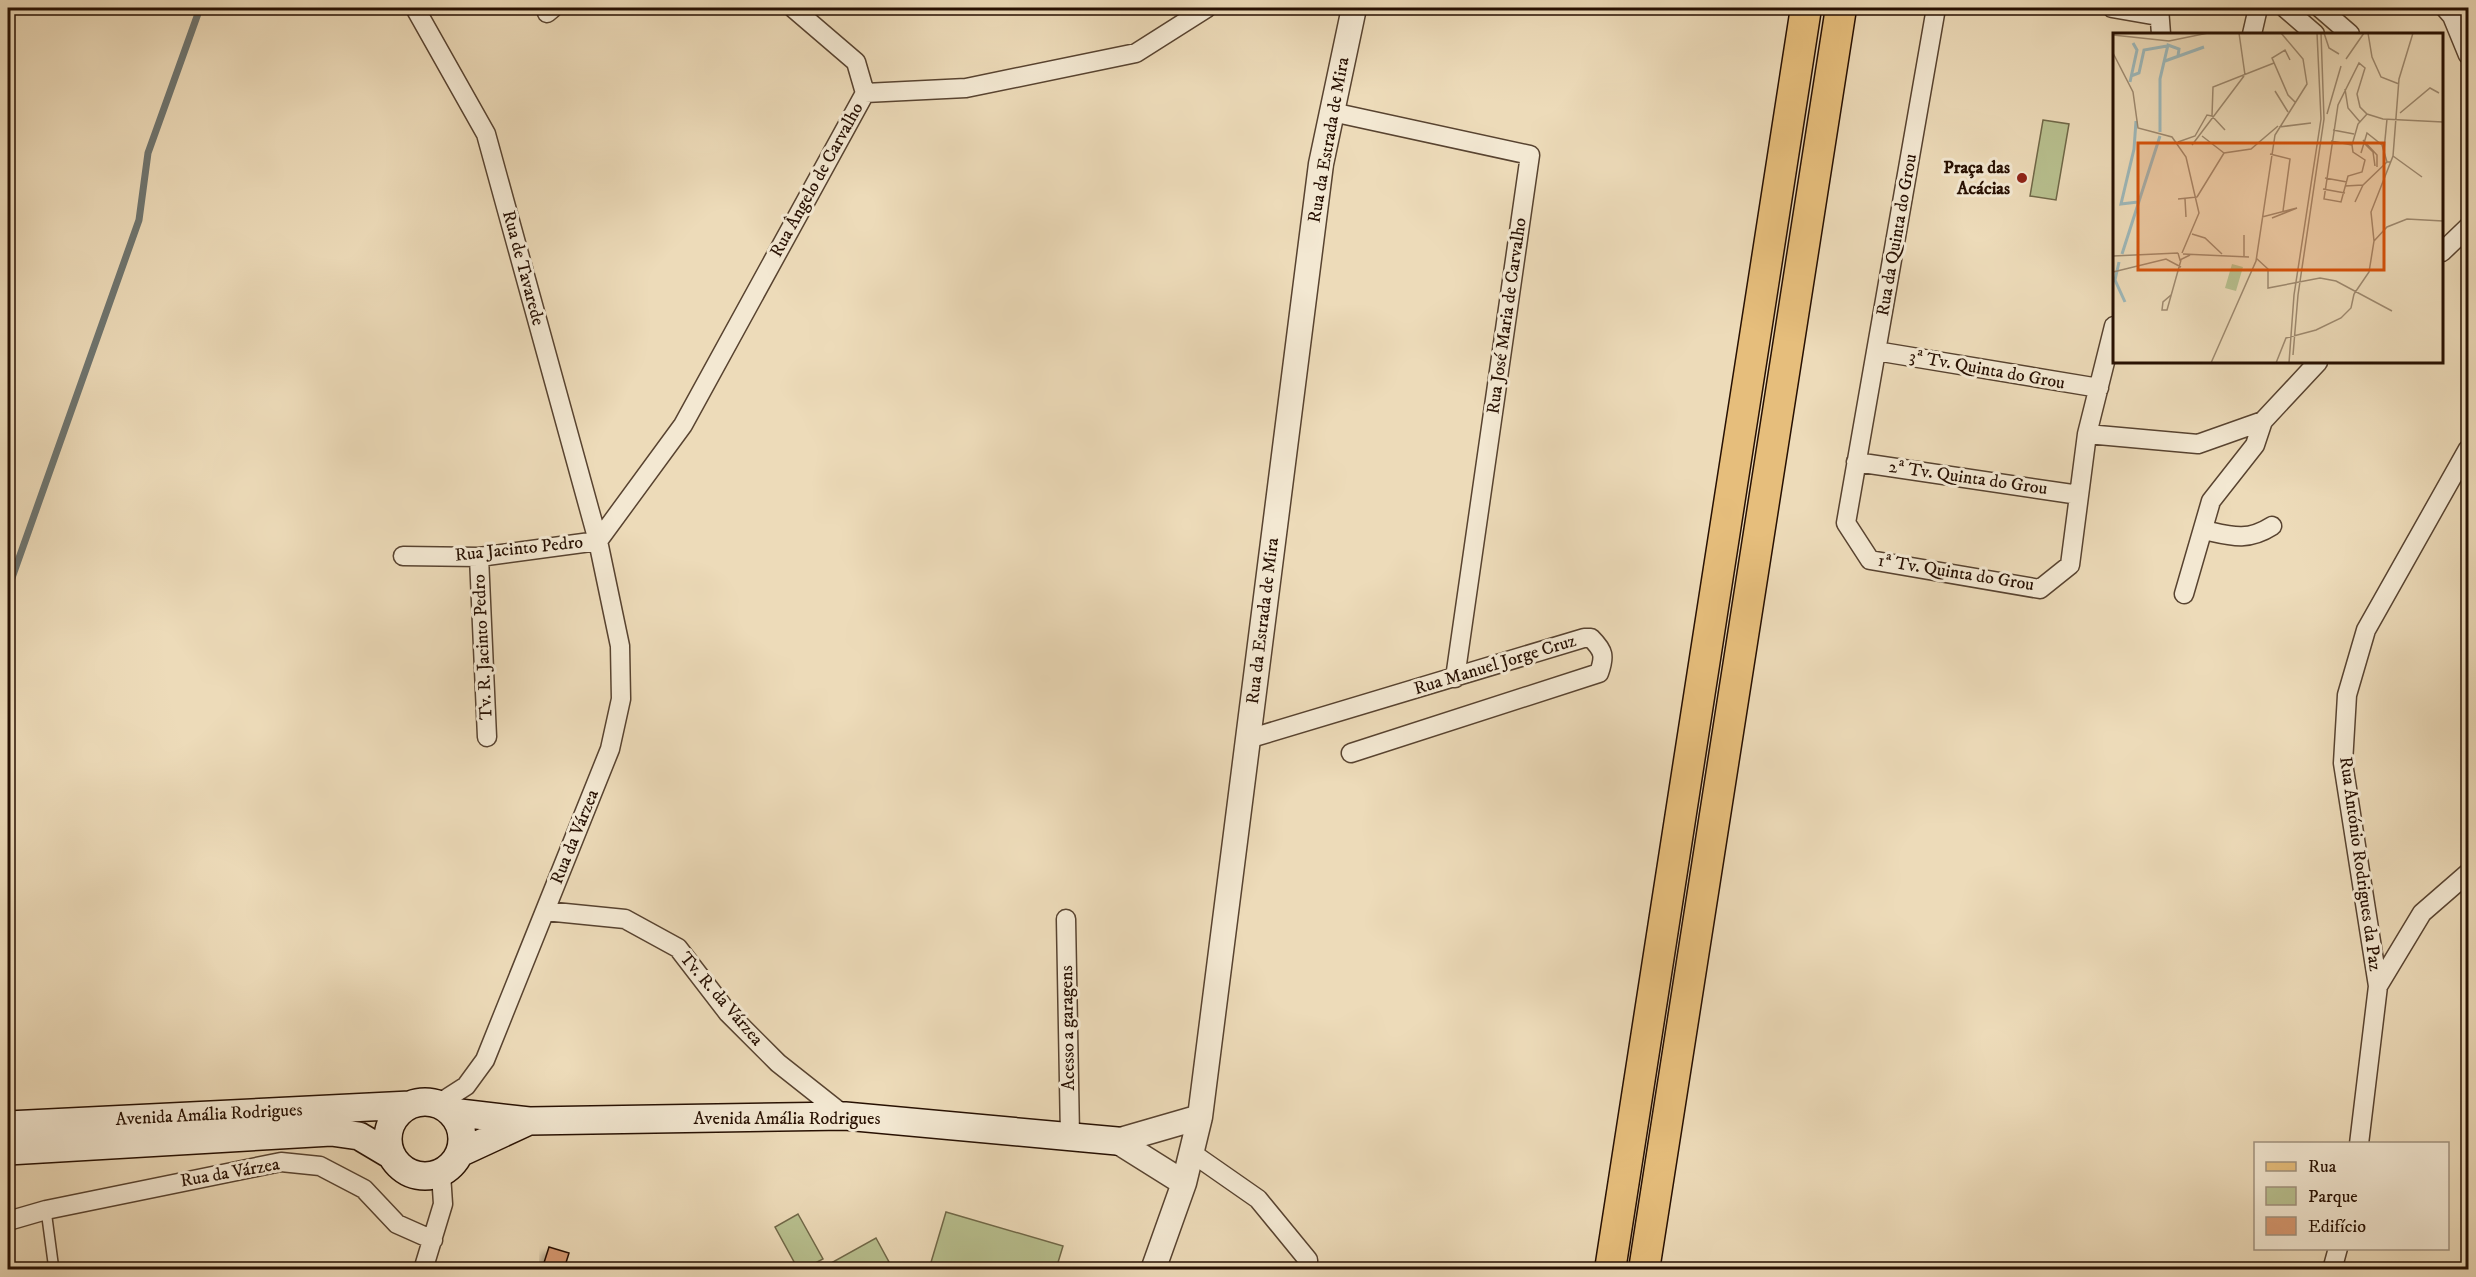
<svg xmlns="http://www.w3.org/2000/svg" width="2476" height="1277" viewBox="0 0 2476 1277" font-family="'IM FELL DW Pica',serif">
<style>
.green{fill:#b8c08f;stroke:#706848;stroke-width:1.5}
.lines{fill:none;stroke-linecap:round;stroke-linejoin:round}
.stream{stroke:#6e7570;stroke-width:7}
.building{fill:#d69870;stroke:#271002;stroke-width:1.5;filter:url(#shadow)}
.service-casing{stroke:#584330;stroke-width:12}
.minor-casing{stroke:#584330;stroke-width:21}
.tertiary-casing{stroke:#584330;stroke-width:27}
.secondary-casing{stroke:#271002;stroke-width:30}
.primary-casing{stroke:#271002;stroke-width:33}
.service{stroke:#f3e8d2;stroke-width:9}
.minor{stroke:#f3e8d2;stroke-width:18}
.tertiary{stroke:#f3e8d2;stroke-width:24}
.secondary{stroke:#f3e8d2;stroke-width:27}
.primary{stroke:#e6be7c;stroke-width:30}
.poi-dot{fill:#8f2418;stroke:#f3e8d2;stroke-width:2}
.labels{text-anchor:middle;dominant-baseline:central;stroke-width:6;stroke-linejoin:round;paint-order:stroke}
.street-label{font-size:18px;fill:#271002;stroke:#f3e8d2}
.poi-label{font-size:18px;font-weight:bold;fill:#271002;stroke:#f3e8d2;text-anchor:end}
.inset-river{fill:none;stroke:#9db8ba;stroke-width:3}
.inset-road{fill:none;stroke:#9e8a70;stroke-width:1.5}
.view{fill:#d5520b;fill-opacity:0.15;stroke:#d5520b;stroke-width:3}
.inset-edge{fill:none;stroke:#271002;stroke-width:3}
</style>
<defs>
<filter id="shadow"><feDropShadow dx="-5.5" dy="5.5" stdDeviation="3" flood-color="#0004"/></filter>
</defs>
<rect width="100%" height="100%" fill="#eddbb9"/>
<filter id="stains"><feTurbulence type="fractalNoise" baseFrequency=".00333" numOctaves="4"/><feColorMatrix values="0 0 0 0 .2 0 0 0 0 .09 0 0 0 0 .02 0 0 0 .5 -.17"/></filter>
<radialGradient id="worn" r=".72"><stop offset=".6" stop-color="#630" stop-opacity="0"/><stop offset="1" stop-color="#630" stop-opacity=".3"/></radialGradient>
<path class="green" d="M2043,120L2069,124L2056,200L2030,196Z
M946,1212L1063,1246L1056,1269H929Z
M798,1214L823,1259L804,1269H798L775,1227Z
M876,1238L889,1262L874,1269H834L831,1263Z"/>
<g class="lines">
<path class="stream" d="M8,589L139,220L148,153L200,8"/>
</g>
<path class="building" d="M549,1247L569,1253L564,1269H542Z"/>
<g class="lines">
<defs>
<path id="service" d="M46,1210L54,1270"/>
<path id="minor" d="M415,8L486,134L598,541L620,646L621,699L610,749L485,1060L466,1086L438,1104
M793,8L856,62L865,93
M1936,8L1846,523L1870,560L2040,589L2070,565L2087,434L2114,326
M2112,8L2158,16
M2159,8L2161,34
M2285,8L2315,34
M2320,8L2350,34
M2445,8L2452,16L2468,55
M547,13L553,8
M2252,34L2258,8
M1332,112L1530,155L1455,678
M2442,252L2468,227
M1876,351L2099,388
M2087,434L2198,444L2263,421L2318,362
M1856,462L2079,495
M2204,530C2231,536 2247,542 2272,526
M598,541L683,425L865,93L966,88L1136,53L1207,8
M403,556L479,557L598,541
M479,557L487,737
M2184,594L2211,501L2255,445L2263,421
M1248,739L1584,638H1591C1604,651 1605,656 1599,673L1351,753
M545,911L625,919L678,948L728,1013L778,1063L845,1116
M1066,919L1070,1136
M2378,986L2343,763L2347,695L2366,630L2468,449
M2359,1144L2378,986L2422,913L2468,873
M1192,1153L1258,1199L1308,1260V1270
M8,1221L46,1210L281,1162L320,1166L364,1189L397,1224L433,1240
M423,1270L443,1204L441,1174
M2332,1270L2338,1248"/>
<path id="tertiary" d="M1117,1141L1200,1117
M1117,1141L1184,1183
M1153,1270L1184,1183L1200,1117L1321,164L1354,8"/>
<path id="secondary" d="M388 1139a37 37 0 1 1 74 0a37 37 0 1 1-74 0Z
M451,1112L529,1121L845,1116L1117,1141
M8,1125L410,1105
M8,1151L331,1132L359,1136L391,1155
M460,1153L529,1121"/>
<path id="primary" d="M1610,1270L1806,8
M1644,1270L1841,8"/>
</defs>
<use href="#service" class="service-casing"/>
<use href="#minor" class="minor-casing"/>
<use href="#tertiary" class="tertiary-casing"/>
<use href="#secondary" class="secondary-casing"/>
<use href="#primary" class="primary-casing"/>
<use href="#service" class="service"/>
<use href="#minor" class="minor"/>
<use href="#tertiary" class="tertiary"/>
<use href="#secondary" class="secondary"/>
<use href="#primary" class="primary"/>
</g>
<circle class="poi-dot" cx="2022" cy="178" r="6"/>
<g class="labels">
<g class="street-label">
<text transform="translate(1329 140) rotate(-80)">Rua da Estrada de Mira</text>
<text transform="translate(817 180) rotate(-61)">Rua Ângelo de Carvalho</text>
<text transform="translate(1897 235) rotate(-80)">Rua da Quinta do Grou</text>
<text transform="translate(523 268) rotate(75)">Rua de Tavarede</text>
<text transform="translate(1507 316) rotate(-82)">Rua José Maria de Carvalho</text>
<text transform="translate(1987 370) rotate(10)">3ª Tv. Quinta do Grou</text>
<text transform="translate(1968 478) rotate(8)">2ª Tv. Quinta do Grou</text>
<text transform="translate(519 549) rotate(-6)">Rua Jacinto Pedro</text>
<text transform="translate(1956 573) rotate(9)">1ª Tv. Quinta do Grou</text>
<text transform="translate(1263 621) rotate(-83)">Rua da Estrada de Mira</text>
<text transform="translate(483 647) rotate(-93)">Tv. R. Jacinto Pedro</text>
<text transform="translate(1495 665) rotate(-17)">Rua Manuel Jorge Cruz</text>
<text transform="translate(575 837) rotate(-68)">Rua da Várzea</text>
<text transform="translate(2360 864) rotate(82)">Rua António Rodrigues da Paz</text>
<text transform="translate(721 999) rotate(49)">Tv. R. da Várzea</text>
<text transform="translate(1068 1028) rotate(-91)">Acesso a garagens</text>
<text transform="translate(209 1115) rotate(-3)">Avenida Amália Rodrigues</text>
<text x="787" y="1119">Avenida Amália Rodrigues</text>
<text transform="translate(230 1173) rotate(-10)">Rua da Várzea</text>
</g>
<g class="poi-label">
<text x="2010" y="168">Praça das<tspan x="2010" dy="21">Acácias</tspan></text>
</g>
</g>
<g transform="translate(2113 33)">
<rect width="330" height="330" fill="#eddbb9"/>
<path d="M119,231L130,234L123,258L112,255Z" fill="#b8c08f"/>
<path class="inset-river" d="M52,28L91,14M18,43L26,40L31,17L54,13M17,49L24,17L20,10M23,88L21,116L8,171L25,169M47,99V46L55,12L66,16L65,23M9,221L47,103M6,229L2,247L12,269"/>
<path class="inset-road" d="M126,0L132,42M211,0L216,15L226,21M255,0L259,24L268,44L286,51M0,2L56,8L95,0M0,20L20,59L25,95L59,104L73,124L86,180L69,220M233,26L251,0M177,27L172,17L159,25L175,62L182,69M232,56L235,75L247,89M162,58L175,79M287,80L317,55L326,60M214,81L228,33M254,81L245,91L239,112L240,119L252,127L249,139L235,143L228,169L211,166L225,72L246,30L252,35L244,61L247,74L254,81L270,86L330,89M166,94L198,90M112,97L99,83L100,54L161,30M220,97L241,101M89,103L111,120M250,107L264,122V134M218,108L239,112M65,109L82,103L94,82L99,83M250,109L260,119L262,133M79,112L131,43M271,117L274,86M248,120L254,100L269,112L274,129H278M157,121L177,126L170,178M280,123L309,144M212,145L234,149M232,153L250,152L274,129M210,156L232,160M84,164L111,120L138,116L165,93M65,166L84,164M72,166L73,184M242,169L250,152M149,184L184,175L159,185M79,201L92,205L109,221M131,202V223M261,208L258,179L280,123L286,46L300,0M65,220L67,227L77,222M70,221L136,224M0,223L65,220M143,225L155,236V255L207,245L223,248L279,278M0,239L53,226L68,234M241,261L256,239L261,208L274,194L294,186L330,188M58,262L50,269L49,277H54L68,227M180,322L185,262L211,86L208,0M98,330L143,228L162,102L194,51L190,26L168,0M163,330L173,305L203,297L228,285L238,275L241,261M176,330L181,262L208,86L204,0"/>
<path class="view" d="M25,110H271V237H25Z"/>
<rect width="330" height="330" class="inset-edge"/>
</g>
<rect width="2476" height="1277" fill="none" stroke="#eddbb9" stroke-width="30"/>
<rect x="9" y="9" width="2458" height="1259" fill="none" stroke="#271002" stroke-width="3"/>
<rect x="15" y="15" width="2446" height="1247" fill="none" stroke="#271002" stroke-width="1.5"/>
<rect x="2254" y="1142" width="195" height="108" fill="#f3e8d2" stroke="#a1927f" stroke-width="1.5"/>
<rect x="2266" y="1162" width="30" height="9" fill="#e6be7c" stroke="#a1927f" stroke-width="1.5"/>
<text x="2308" y="1172" font-size="18" fill="#271002">Rua</text>
<rect x="2266" y="1187" width="30" height="18" fill="#b8c08f" stroke="#a1927f" stroke-width="1.5"/>
<text x="2308" y="1202" font-size="18" fill="#271002">Parque</text>
<rect x="2266" y="1217" width="30" height="18" fill="#d69870" stroke="#a1927f" stroke-width="1.5"/>
<text x="2308" y="1232" font-size="18" fill="#271002">Edifício</text>
<rect width="100%" height="100%" filter="url(#stains)"/>
<rect width="100%" height="100%" fill="url(#worn)"/>
</svg>
